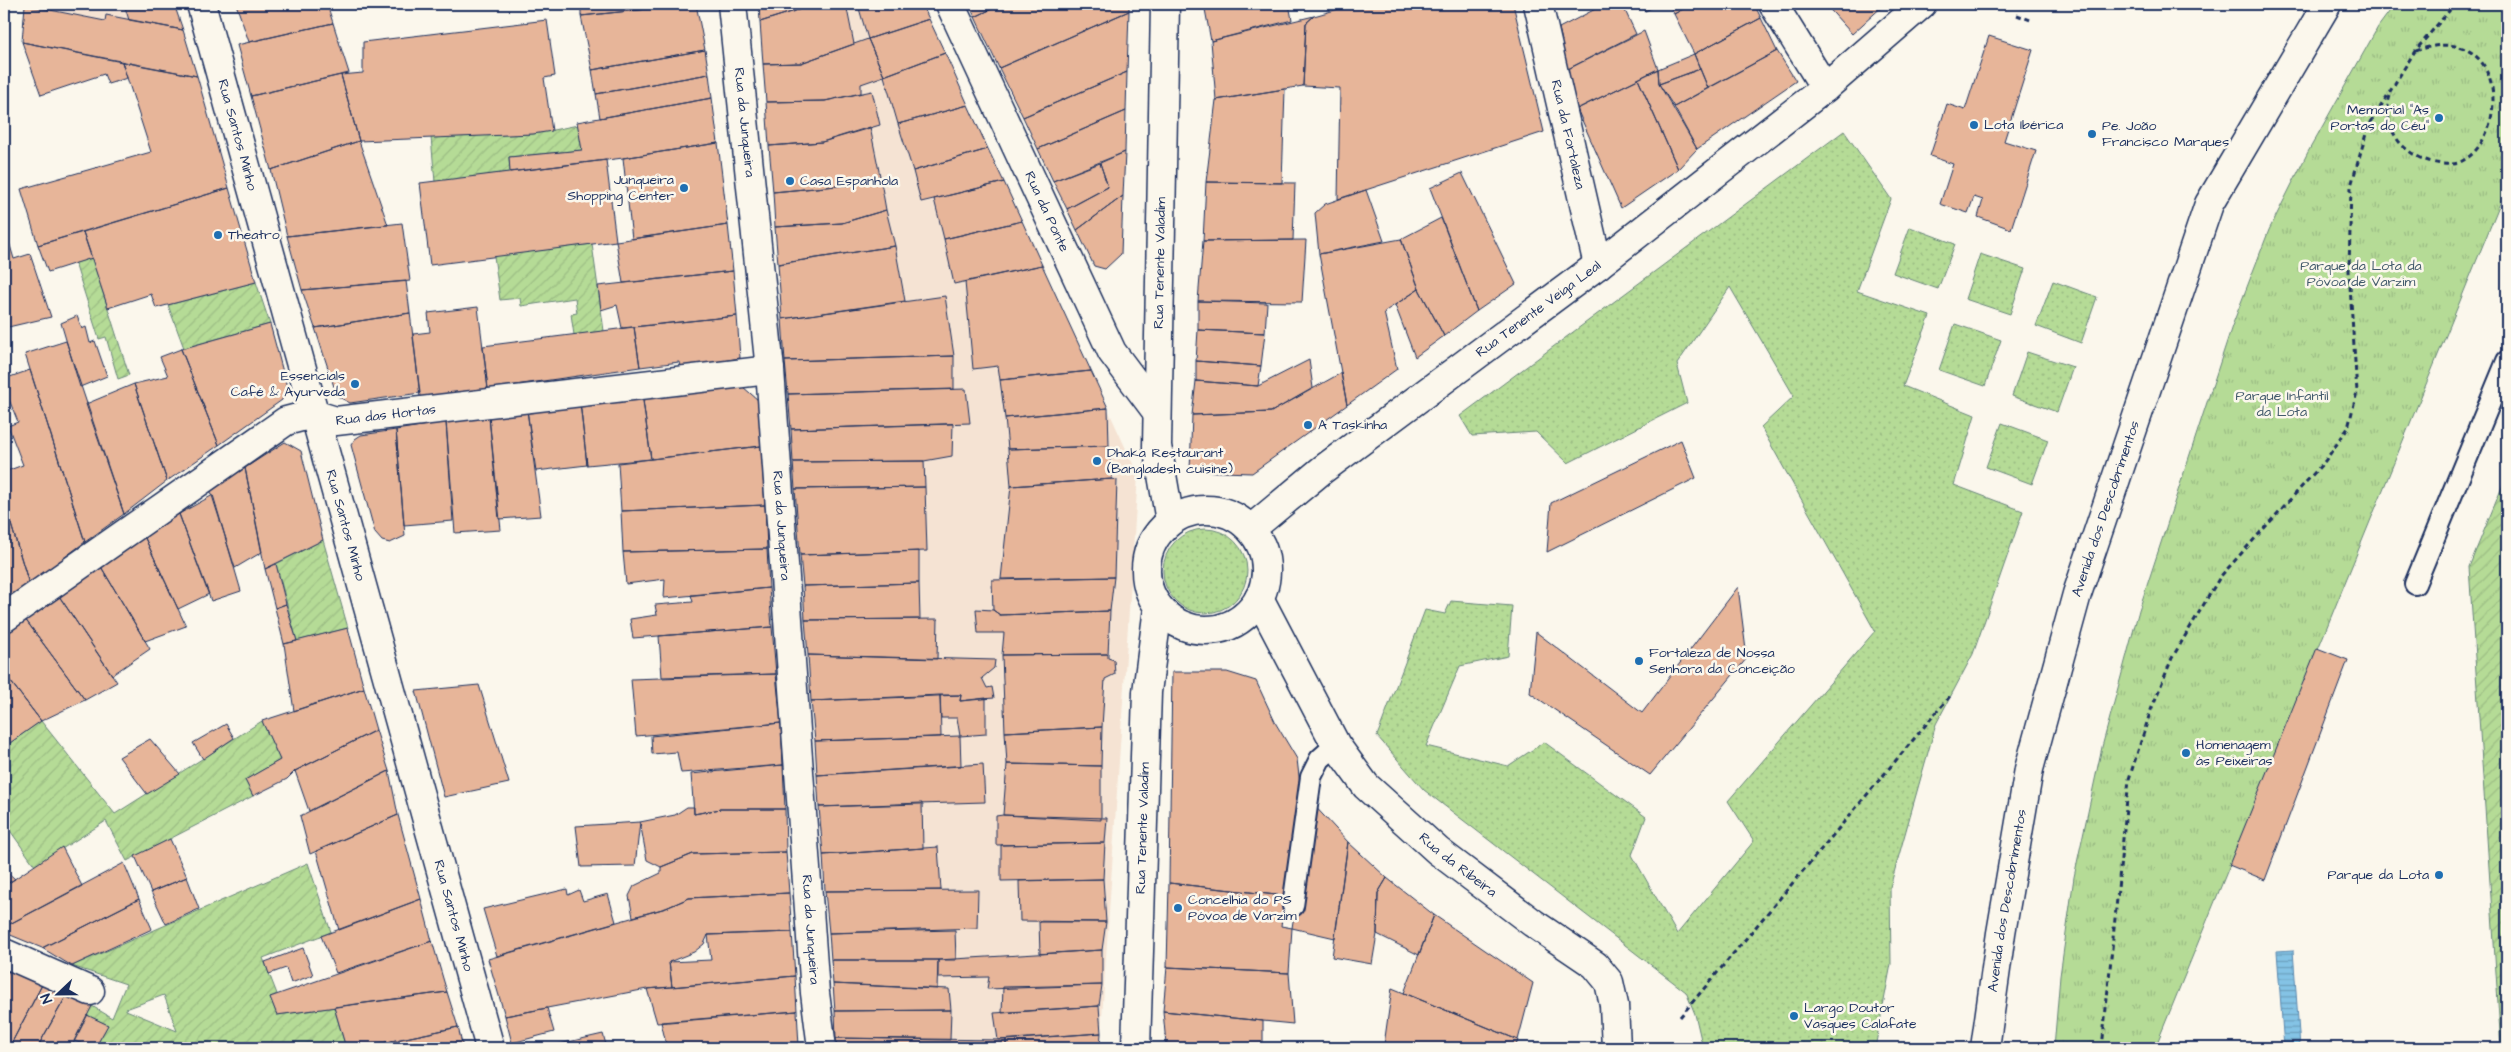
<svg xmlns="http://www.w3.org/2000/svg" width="2511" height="1052" viewBox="0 0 2511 1052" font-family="'Architects Daughter',sans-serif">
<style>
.built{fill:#f5e3d3}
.grass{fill:url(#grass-dots);stroke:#68857a}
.park{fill:url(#park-tufts);stroke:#68857a}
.garden{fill:url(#garden-furrows);stroke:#68857a;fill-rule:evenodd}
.water{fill:url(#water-rules);stroke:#5a88af}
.building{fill:#e7b599;stroke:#1b2f5e}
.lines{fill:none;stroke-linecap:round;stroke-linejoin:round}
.lane-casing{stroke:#1b2f5e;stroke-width:24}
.street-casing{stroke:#1b2f5e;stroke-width:31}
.secondary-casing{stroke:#1b2f5e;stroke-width:31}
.path{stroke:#1b2f5e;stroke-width:3;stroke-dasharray:5 4;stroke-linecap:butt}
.lane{stroke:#fbf7ec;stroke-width:20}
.street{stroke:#fbf7ec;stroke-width:28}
.secondary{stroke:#fbf7ec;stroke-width:28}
.poi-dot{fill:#1f6fb2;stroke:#fbf7ec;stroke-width:2}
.labels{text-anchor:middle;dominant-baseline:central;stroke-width:5;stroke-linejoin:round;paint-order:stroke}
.poi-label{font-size:14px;fill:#1b2f5e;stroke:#fbf7ec;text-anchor:start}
.street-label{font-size:14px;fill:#1b2f5e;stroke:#fbf7ec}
.park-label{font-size:14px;fill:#425a6c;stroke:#fbf7ec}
</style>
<defs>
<pattern id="grass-dots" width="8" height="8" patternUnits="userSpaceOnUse" patternTransform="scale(1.25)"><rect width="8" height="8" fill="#b5db96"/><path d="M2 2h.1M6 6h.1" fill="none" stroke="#9bbc84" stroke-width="1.8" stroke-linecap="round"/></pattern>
<pattern id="park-tufts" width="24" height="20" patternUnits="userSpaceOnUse" patternTransform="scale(1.25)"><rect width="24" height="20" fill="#b5db96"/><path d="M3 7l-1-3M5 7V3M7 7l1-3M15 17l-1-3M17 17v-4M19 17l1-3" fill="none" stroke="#9bbc84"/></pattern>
<pattern id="garden-furrows" width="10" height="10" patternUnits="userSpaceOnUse" patternTransform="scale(1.25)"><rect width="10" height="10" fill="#b5db96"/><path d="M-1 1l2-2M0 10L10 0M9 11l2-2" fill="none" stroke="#9bbc84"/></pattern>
<pattern id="water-rules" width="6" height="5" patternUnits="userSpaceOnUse" patternTransform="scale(1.25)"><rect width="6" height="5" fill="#84c3e5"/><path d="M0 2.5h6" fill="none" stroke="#6b9fbd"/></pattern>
</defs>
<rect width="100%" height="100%" fill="#fbf7ec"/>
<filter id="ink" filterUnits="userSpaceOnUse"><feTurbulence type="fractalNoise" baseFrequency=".02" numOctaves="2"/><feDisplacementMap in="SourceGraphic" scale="10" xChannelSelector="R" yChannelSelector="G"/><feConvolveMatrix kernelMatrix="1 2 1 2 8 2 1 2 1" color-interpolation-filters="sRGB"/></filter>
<g filter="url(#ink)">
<path class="built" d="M16,4H124L129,20L106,15L105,21Z
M817,4H922L1138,475L1100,1048H837L760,22Z"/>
<path class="grass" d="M1844,131L1891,199L1857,291L1930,316L1903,386L1975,415L1954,485L2023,511L1973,654L1936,724L1890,887L1891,964L1875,1048H1703L1695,1014L1686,992L1424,790L1377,736L1425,610L1445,614L1451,601L1512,606L1508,656L1460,666L1426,746L1508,766L1544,742L1646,817L1632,855L1677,934L1754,841L1728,801L1875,631L1761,427L1794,396L1730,287L1677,364L1687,403L1568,463L1536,432L1472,436L1460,416Z
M1910,227L1955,244L1938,289L1893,273Z
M1980,254L2025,269L2010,314L1965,299Z
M2053,281L2097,297L2081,343L2036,326Z
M1955,324L2001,340L1985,386L1939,370Z
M2027,352L2073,367L2057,412L2012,396Z
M2002,423L2048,440L2032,484L1986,467Z
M1163 571a42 42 0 1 1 84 0a42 42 0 1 1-84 0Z"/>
<path class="park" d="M2395,4H2507V186L2155,1048H2054L2060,976L2074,877L2102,747L2139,610L2232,326L2269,230L2308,152L2378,27Z"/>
<path class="garden" d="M578,125L582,150L509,157L510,172L435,182L431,137L533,134Z
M592,244L604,331L574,335L571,314L577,313L575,298L521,306L520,298L500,300L494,256Z
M92,258L129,375L118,379L106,337L99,339L75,263Z
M256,282L270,324L184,348L168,305Z
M2507,475V1048H2501L2469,567Z
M323,540L348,628L297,641L276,564Z
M41,721L115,814L262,721L280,760L245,780L253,796L127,861L106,821L35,866L4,822V741L7,745Z
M308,863L331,932L263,958L277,994L270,997L277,1015L334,1007L346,1048H95L108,1025L87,1015L92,1006L112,1018L126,984L72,966ZM164,995L177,1031L126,1010V1009Z"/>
<path class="water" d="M2293,950L2300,1048H2284L2277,951Z"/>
<path class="building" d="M124,4H174L183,30L129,20Z
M236,4H327L333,23L249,42Z
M581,4H696L581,16Z
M696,4L705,50L592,70L581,16Z
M759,4H817L760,22Z
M817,4H846L854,44L801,63L763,64L760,22Z
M862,4H922L929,19L868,39L858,5Z
M969,4H1002L975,17Z
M1002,4H1129V11L999,68L975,17Z
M1204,4H1289L1292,20L1211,41Z
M1356,4H1513L1544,132L1338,199L1340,88L1303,86L1306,23L1314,16Z
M1605,4H1622L1636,34L1566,70L1556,45L1562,41L1559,28Z
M1641,4H1660L1645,11Z
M1669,4H1692L1674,14Z
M1692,4H1754L1761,18L1694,54L1674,14Z
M1825,4H1885L1852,34Z
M25,5L105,21L106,15L183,30L197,76L22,42Z
M1129,11L1127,72L1023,117L999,68Z
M1314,16L1306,23L1303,86L1216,100L1211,41Z
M1761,18L1777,51L1708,88L1694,54Z
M929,19L945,53L884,76L868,39Z
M547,20L555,76L544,78L552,131L533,134L359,141L341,75L363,73V42Z
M333,23L349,73L251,96L237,45Z
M1644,31L1658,69L1577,109L1569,89L1571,85L1566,70Z
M1989,36L2033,50L2004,141L2036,151L2011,229L1978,217L1983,200L1974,197L1968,213L1940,204L1953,164L1930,156L1947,104L1965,110Z
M868,39L884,76L861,84V93L825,101L766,102L763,64L801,63Z
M22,42L122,62L127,78L108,84L104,74L41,95Z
M705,50L709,74L596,94L592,70Z
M1777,51L1796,81L1697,149L1674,107Z
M945,53L968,105L898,124L884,76Z
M1694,54L1700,69L1659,84L1658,69Z
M122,62L197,76L229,188L38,245L21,189L151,152Z
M1658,69L1659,84L1697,149L1678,169L1638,79Z
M1700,69L1708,88L1674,107L1659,84Z
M1127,72L1126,111L1038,149L1023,117Z
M709,74L712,98L600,118L596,94Z
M341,75L359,141L271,170L251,96Z
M1638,79L1678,169L1621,208L1577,109Z
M1285,89L1282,183L1206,182L1216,100Z
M872,91L880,125L822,142L769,146L766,102L825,101Z
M712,98L718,143L623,158L510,172L509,157L582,150L577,122Z
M968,105L988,149L913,171L898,124Z
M1126,111L1125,152L1053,181L1038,149Z
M870,127L880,176L847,185L773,192L769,146L822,142Z
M359,141L388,225L287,236L271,170Z
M718,143L728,225L632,239L623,158Z
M988,149L1004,182L921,202L913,171Z
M1125,152L1123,196L1077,230L1067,209L1108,187L1100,163Z
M606,160L616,241L430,265L420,183Z
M1100,163L1108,187L1067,209L1053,181Z
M1462,173L1516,284L1477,311L1430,188Z
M880,176L886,210L842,223L775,227L773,192L847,185Z
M1004,182L1022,221L944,239L934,199Z
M1206,182L1295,183L1293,240L1203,241Z
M229,188L256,282L156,308L151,294L108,308L83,232Z
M1366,190L1384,241L1319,254L1315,213L1325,204Z
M1123,196L1121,254L1105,269L1094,266L1077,230Z
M886,210L895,246L778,264L775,227L842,223Z
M1441,218L1477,311L1444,336L1419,289L1401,239Z
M1022,221L1042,265L954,284L944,239Z
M402,223L410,281L302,290L287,236Z
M4,225L14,259L30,254L51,317L4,328Z
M728,225L733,271L623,283L616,241Z
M83,232L92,258L48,272L38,245Z
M1401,239L1419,289L1384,312L1397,369L1347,405L1319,254Z
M1306,240L1302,302L1198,301L1203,241Z
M895,246L905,301L782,319L778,264Z
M1042,265L1091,371L1000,380L998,366L973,369L965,282Z
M733,271L737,316L622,328L617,305L601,310L598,286Z
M406,281L410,313L315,328L302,290Z
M1419,289L1444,336L1415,357L1395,305Z
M945,296L954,356L785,361L782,319Z
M1198,301L1267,303L1265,333L1198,330Z
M478,307L488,389L420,397L413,334L430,332L428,313Z
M410,313L420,393L350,403L337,396L315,328Z
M77,316L82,329L86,327L90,343L95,341L107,376L80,387L61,323Z
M737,316L740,358L680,368L679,362L640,367L634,327Z
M270,324L287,387L282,400L219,445L181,349Z
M634,327L640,367L488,389L483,346Z
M1198,330L1265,333L1261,366L1196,361Z
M66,341L124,514L85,542L25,354Z
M181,349L219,445L167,481L134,384L168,376L160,357Z
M954,356V389L788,394L785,361Z
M1309,360L1313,388L1271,412L1192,415L1196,381L1258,386Z
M1196,361L1261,366L1258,386L1196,381Z
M30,370L85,542L29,584L4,501V472L23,465L8,426L18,422L4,387V379Z
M1091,371L1108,408L1005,418L1000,380Z
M1341,373L1347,405L1252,473L1190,471L1192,415L1271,412Z
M735,380L758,400L761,446L651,459L642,393Z
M134,384L167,481L124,514L86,404Z
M966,389L970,423L791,429L788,394Z
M642,393L651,459L587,465L580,402Z
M580,402L587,465L536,471L527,410Z
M1108,408L1109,446L1008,449L1005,418Z
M527,410L541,516L499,519L489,417Z
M489,417L501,530L455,533L446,422Z
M446,422L453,521L404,525L396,430Z
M953,424L952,456L924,461L793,462L791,429Z
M396,430L405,536L390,543L382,541L375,533L351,445L355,439L361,435Z
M1681,440L1696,478L1547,552L1551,503Z
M285,442L301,451L323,540L265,569L245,468Z
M761,446L765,505L621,511L618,463Z
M1109,446L1112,479L1011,486L1008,449Z
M924,461L925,487L795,489L793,462Z
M245,468L262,552L235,568L210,489Z
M1112,479L1117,480L1114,577L1001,579L1011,486Z
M925,487L927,551L800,555L795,489Z
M213,495L241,591L211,601L179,514Z
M4,501L29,584L4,601Z
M765,505L767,549L623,552L621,511Z
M179,514L209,594L178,609L144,536Z
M144,536L186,626L145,641L100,565Z
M767,549L769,588L664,598L665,579L626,584L623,552Z
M919,551V583L803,586L800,555Z
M276,564L286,604L275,608L265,569Z
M100,565L150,649L112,675L57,593Z
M1114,577L1110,611L1000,615L993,610L992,580Z
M919,583L920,619L805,620L803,586Z
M1738,587L1747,658L1650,775L1530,693L1536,632L1642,713Z
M769,588L772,627L633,638L630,619L657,615L655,605L693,602L691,595Z
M57,593L117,682L85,700L25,619Z
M286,604L297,641L284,644L275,608Z
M976,609L993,610L1000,615L1110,611L1108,654L1002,655L1004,633H978Z
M25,619L85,700L41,721L4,673V635Z
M938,619L937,659L808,655L805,620Z
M772,627L776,674L662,677L659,636Z
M348,628L364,688L294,711L284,644Z
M2317,648L2348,660L2265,880L2229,865Z
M1108,654V658L1114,660L1115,674L1105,679L1102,727L1005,732L1002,655Z
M808,655L995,660L994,668L982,678L987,688L992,687L994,698L960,701L961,695L811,701Z
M1172,672H1227L1256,681L1276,724L1297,759L1300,785L1285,896L1169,883Z
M4,673L41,721L7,745L4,741Z
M776,674L781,723L636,736L631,679Z
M479,685L509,783L444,797L416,691Z
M364,688L376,730L295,771L287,779L253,796L245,780L280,760L262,721Z
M940,695L941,737L815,741L811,701Z
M940,695H961L960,701L986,698V734L960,736L957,718H941Z
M781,723L783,765L681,773L677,752L652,754L651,736Z
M226,724L234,738L203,759L193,743Z
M1102,727L1101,766L1007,764L1005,732Z
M376,730L389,771L309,811L295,771Z
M960,736L961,766L817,775L815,741Z
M150,739L180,774L147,794L119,757Z
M983,764L985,802L819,807L817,775Z
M1007,764L1101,766V820L1003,815Z
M783,765L785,809H720L694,814L691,774Z
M389,771L398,815L310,854L300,816Z
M1311,802L1348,842L1335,938L1292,928Z
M922,803L923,848L823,855L819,807Z
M687,807H694V814L720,809H785L786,852L693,854L661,867L647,860L640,822L675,815Z
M398,815L421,899L339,930L316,851Z
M1003,815L1107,818L1105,843L996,845V816Z
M640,822L635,866L581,867L576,826Z
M170,839L187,877L151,892L135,856Z
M1348,842L1387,878L1378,893L1377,934L1372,964L1332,957Z
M1105,843L1103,879L1001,881V845Z
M62,847L82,886L4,927V886Z
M938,847L941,890L825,891L823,855Z
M786,852L789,893L689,898L666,908L633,917L629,896L634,886L661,873V867L693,854Z
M124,863L139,899L42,948L8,934L4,927Z
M4,869L15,879L4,886Z
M187,877L199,909L166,924L151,892Z
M1387,878L1434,915L1419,955L1377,934L1378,893Z
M1103,879L1106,922L1020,921L1019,881Z
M1169,883L1285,896L1281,926L1292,928L1289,973L1167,967Z
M567,889L568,895L579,890L583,901L608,894L616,922L497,956L483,909Z
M978,890L977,928L829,933L825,891Z
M789,893L792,932L708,935L704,944L694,952L669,962L672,987L647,989L505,1016L488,959L666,908L689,898Z
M139,899L152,929L72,966L42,948Z
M421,899L432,941L336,973L321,936Z
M1434,915L1533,983L1518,1040L1404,993Z
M1039,922H1106L1102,950L1040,954Z
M955,930L956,960H831L829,933Z
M792,932L795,976L672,987L669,962L711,960L708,935Z
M432,941L447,992L277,1015L270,997Z
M303,948L313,975L291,983L286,968L269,974L265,962Z
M1102,950V985L987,989L989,977L938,978V960Z
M831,960H938L937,989L833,984Z
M12,965L44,981L9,1048H4V979Z
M1167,967L1289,973L1293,1024L1163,1011Z
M795,976L797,1011L657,1023L647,989Z
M44,981L68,993L37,1048H9Z
M833,984L949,989L951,1010L835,1011Z
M1102,985L1099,1006L1002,1013L1003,987Z
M1392,988L1518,1040L1515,1048H1393L1384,1045Z
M447,992L458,1027L358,1048H346L334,1007Z
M68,993L92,1006L71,1048H37Z
M1099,1006L1101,1033L998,1040L994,1013Z
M547,1008L554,1032L512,1043L505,1016Z
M951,1010L950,1040L836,1038L835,1011Z
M797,1011L799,1046L768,1048H667L661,1022Z
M1163,1011L1263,1021V1048H1207L1166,1044Z
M87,1015L108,1025L95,1048L74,1041Z
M458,1027L463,1048H358Z
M1101,1033L1100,1048H1006V1040Z
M603,1034L607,1048H542Z
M836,1038L1006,1040V1048H837Z
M1166,1044L1207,1048H1166Z"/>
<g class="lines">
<defs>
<path id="lane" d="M2415,584L2507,361
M1293,906L1311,777L1320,759L1336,745"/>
<g id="street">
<path id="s1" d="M201,4L490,1048"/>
<path id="s2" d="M732,4L770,370L815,993L822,1048"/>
<path id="s3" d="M950,4L1112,352L1157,412"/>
<path d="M1165,4L1157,446L1170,521"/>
<path id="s4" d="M1538,4L1598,265"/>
<path d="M1773,4L1825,88"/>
<circle cx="1206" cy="570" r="60"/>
<path id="s5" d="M1251,529L1322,470L1598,265L1825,88L1922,4"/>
<path id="s6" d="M1259,598L1336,745L1366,786L1438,851L1533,923L1595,965L1609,982L1614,1005L1616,1048"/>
<path id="s7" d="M4,618L286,421L313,414L336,421L770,370"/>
<path d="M4,953L90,991"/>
<path id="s8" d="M1136,1048L1147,692L1158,608"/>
</g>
<g id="secondary">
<path id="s9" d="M1985,1048L2001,933L2029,769L2077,594L2209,204L2327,4"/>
</g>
</defs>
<use href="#lane" class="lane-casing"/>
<use href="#street" class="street-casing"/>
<use href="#secondary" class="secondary-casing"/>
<path class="path" d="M2017,15L2033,21
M2390,96C2384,113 2391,136 2405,148C2419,160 2440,167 2458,163C2511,142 2509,17 2416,51
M1680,1017L1950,696
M2102,1048L2129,779L2151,710L2172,658L2220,577L2325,461L2348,428L2357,392L2349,271L2351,186L2368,127L2415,51L2455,4"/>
<use href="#lane" class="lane"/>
<use href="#street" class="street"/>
<use href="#secondary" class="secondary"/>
</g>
</g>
<g class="poi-dot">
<circle cx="2439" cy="118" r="5"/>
<circle cx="1974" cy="125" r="5"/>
<circle cx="2092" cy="134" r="5"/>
<circle cx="790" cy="181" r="5"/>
<circle cx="684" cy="188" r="5"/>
<circle cx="218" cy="235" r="5"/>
<circle cx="355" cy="384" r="5"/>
<circle cx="1308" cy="425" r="5"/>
<circle cx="1097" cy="461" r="5"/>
<circle cx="1639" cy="661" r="5"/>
<circle cx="2186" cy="753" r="5"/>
<circle cx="2439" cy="875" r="5"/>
<circle cx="1178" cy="908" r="5"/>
<circle cx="1794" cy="1016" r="5"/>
</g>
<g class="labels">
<g class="poi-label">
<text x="2429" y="110" text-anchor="end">Memorial "As<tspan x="2429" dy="16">Portas do Céu"</tspan></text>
<text x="1984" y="125">Lota Ibérica</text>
<text x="2102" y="126">Pe. João<tspan x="2102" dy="16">Francisco Marques</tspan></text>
<text x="674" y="180" text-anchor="end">Junqueira<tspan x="674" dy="16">Shopping Center</tspan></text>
<text x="800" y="181">Casa Espanhola</text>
<text x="228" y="235">Theatro</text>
<text x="345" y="376" text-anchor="end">Essencials<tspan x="345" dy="16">Café &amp; Ayurveda</tspan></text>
<text x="1318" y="425">A Taskinha</text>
<text x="1107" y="453">Dhaka Restaurant<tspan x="1107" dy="16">(Bangladesh cuisine)</tspan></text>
<text x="1649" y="653">Fortaleza de Nossa<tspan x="1649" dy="16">Senhora da Conceição</tspan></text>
<text x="2196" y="745">Homenagem<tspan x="2196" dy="16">às Peixeiras</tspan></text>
<text x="2429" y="875" text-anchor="end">Parque da Lota</text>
<text x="1188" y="900">Concelhia do PS<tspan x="1188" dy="16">Póvoa de Varzim</tspan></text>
<text x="1804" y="1008">Largo Doutor<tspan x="1804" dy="16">Vasques Calafate</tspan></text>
</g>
<g class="street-label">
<text stroke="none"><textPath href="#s2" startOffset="119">Rua da Junqueira</textPath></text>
<text stroke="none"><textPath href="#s4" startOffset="134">Rua da Fortaleza</textPath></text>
<text stroke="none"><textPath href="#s1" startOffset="136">Rua Santos Minho</textPath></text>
<text stroke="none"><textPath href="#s3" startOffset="229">Rua da Ponte</textPath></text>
<text transform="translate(1160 263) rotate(-89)">Rua Tenente Valadim</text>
<text stroke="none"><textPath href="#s5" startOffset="362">Rua Tenente Veiga Leal</textPath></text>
<text stroke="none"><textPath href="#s7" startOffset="446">Rua das Hortas</textPath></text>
<text stroke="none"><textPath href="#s9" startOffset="554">Avenida dos Descobrimentos</textPath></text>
<text stroke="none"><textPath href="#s1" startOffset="541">Rua Santos Minho</textPath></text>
<text stroke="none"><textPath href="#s2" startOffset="524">Rua da Junqueira</textPath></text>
<text stroke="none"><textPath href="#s8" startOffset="220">Rua Tenente Valadim</textPath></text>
<text stroke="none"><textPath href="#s6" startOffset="338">Rua da Ribeira</textPath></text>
<text stroke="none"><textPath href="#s9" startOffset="149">Avenida dos Descobrimentos</textPath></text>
<text stroke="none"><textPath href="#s1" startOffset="946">Rua Santos Minho</textPath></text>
<text stroke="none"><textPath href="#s2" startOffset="929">Rua da Junqueira</textPath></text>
</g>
<g class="park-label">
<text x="2361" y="266">Parque da Lota da<tspan x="2361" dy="16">Póvoa de Varzim</tspan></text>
<text x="2282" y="396">Parque Infantil<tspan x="2282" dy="16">da Lota</tspan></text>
</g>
</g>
<rect width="2511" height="1052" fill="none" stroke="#fbf7ec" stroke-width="20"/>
<rect x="10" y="10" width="2491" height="1032" fill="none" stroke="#1b2f5e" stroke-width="2" filter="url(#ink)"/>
<g transform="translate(58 994) rotate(248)" stroke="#fbf7ec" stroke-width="4" paint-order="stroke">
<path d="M0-4L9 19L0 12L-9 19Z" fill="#1b2f5e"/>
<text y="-8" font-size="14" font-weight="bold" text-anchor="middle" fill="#1b2f5e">N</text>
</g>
</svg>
